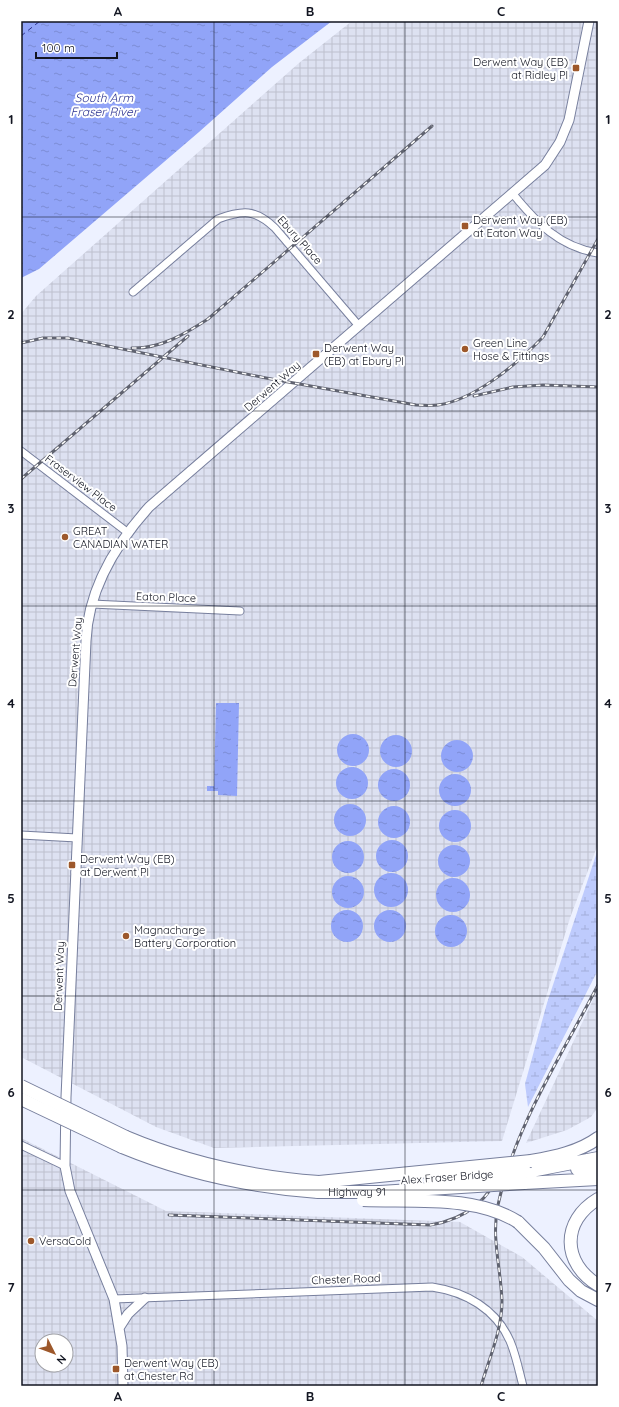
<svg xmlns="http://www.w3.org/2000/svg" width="619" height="1407" viewBox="0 0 619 1407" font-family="Quicksand,sans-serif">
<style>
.industrial{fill:url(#industrial-grid);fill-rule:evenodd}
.wetland{fill:url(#wetland-marsh)}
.water{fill:url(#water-ripples)}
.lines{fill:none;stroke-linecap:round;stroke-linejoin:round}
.ferry{stroke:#2c3391;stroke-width:1;stroke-dasharray:5 4;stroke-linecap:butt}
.street-casing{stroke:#777f9d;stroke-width:9}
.secondary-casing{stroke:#777f9d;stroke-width:11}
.highway-casing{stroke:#777f9d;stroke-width:14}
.street{stroke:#fff;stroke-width:7}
.secondary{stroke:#fff;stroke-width:9}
.highway{stroke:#fff;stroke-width:12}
.rail-casing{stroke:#606370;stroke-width:3}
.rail{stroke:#fff;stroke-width:1.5;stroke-dasharray:4.5;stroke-linecap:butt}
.highway-bridge-casing{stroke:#777f9d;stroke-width:14;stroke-linecap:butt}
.highway-bridge{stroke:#fff;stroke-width:12}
.grid{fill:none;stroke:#121521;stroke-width:1;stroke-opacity:0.55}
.poi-dot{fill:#9d582b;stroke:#fff;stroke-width:1.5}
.labels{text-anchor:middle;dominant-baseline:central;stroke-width:4;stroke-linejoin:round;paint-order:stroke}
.poi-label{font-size:11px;fill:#121521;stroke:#fff;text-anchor:start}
.street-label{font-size:11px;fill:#121521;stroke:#fff}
.water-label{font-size:12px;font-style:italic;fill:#2c3391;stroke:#fff}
.neatline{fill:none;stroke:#121521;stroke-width:1.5}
.grid-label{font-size:13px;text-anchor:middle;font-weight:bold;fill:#121521}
</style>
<defs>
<pattern id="industrial-grid" width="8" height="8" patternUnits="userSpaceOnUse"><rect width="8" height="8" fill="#dde1f1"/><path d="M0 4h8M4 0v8" fill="none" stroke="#bdc0ce"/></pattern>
<pattern id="wetland-marsh" width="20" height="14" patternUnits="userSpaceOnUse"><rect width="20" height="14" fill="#becbfd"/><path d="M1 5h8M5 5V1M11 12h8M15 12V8" fill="none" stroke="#a2add9"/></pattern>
<pattern id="water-ripples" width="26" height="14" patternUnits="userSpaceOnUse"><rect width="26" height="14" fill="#91a4f8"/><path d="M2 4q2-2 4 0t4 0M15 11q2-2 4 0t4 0" fill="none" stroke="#7c8cd4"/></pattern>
</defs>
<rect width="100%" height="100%" fill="#edf1ff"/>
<path class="industrial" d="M352,21H598V844L570,918L502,1141L214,1148L156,1127L21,1057V314L36,296L299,63Z
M598,989V1107L591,1117L567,1130L526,1143Z
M21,1138L166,1211L460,1222L522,1257L598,1321V1386H21ZM42,1341H66V1365H42Z"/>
<path class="wetland" d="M598,849V970L528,1107L525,1084L547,1003Z"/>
<path class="water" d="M21,21H332L272,67L199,132L39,269L21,278Z
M216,703H239L237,796L218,795V791H207V786H214Z
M337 750a16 16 0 1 1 32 0a16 16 0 1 1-32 0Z
M380 751a16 16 0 1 1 32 0a16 16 0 1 1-32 0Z
M441 756a16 16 0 1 1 32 0a16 16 0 1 1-32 0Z
M336 783a16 16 0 1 1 32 0a16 16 0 1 1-32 0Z
M378 785a16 16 0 1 1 32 0a16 16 0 1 1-32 0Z
M439 790a16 16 0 1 1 32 0a16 16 0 1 1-32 0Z
M334 820a16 16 0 1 1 32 0a16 16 0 1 1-32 0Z
M378 822a16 16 0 1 1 32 0a16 16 0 1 1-32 0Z
M439 826a16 16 0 1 1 32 0a16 16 0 1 1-32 0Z
M376 856a16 16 0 1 1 32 0a16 16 0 1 1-32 0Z
M332 857a16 16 0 1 1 32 0a16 16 0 1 1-32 0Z
M438 861a16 16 0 1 1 32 0a16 16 0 1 1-32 0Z
M374 890a17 17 0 1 1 34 0a17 17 0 1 1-34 0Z
M332 892a16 16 0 1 1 32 0a16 16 0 1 1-32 0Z
M436 895a17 17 0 1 1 34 0a17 17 0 1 1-34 0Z
M374 926a16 16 0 1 1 32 0a16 16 0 1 1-32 0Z
M331 926a16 16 0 1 1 32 0a16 16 0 1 1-32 0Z
M435 931a16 16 0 1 1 32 0a16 16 0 1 1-32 0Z"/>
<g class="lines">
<path class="ferry" d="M21,36L40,21"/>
<defs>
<path id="street" d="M513,194C536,222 559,247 598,253
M133,292L218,219C243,210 255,209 275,228L359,326
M21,451L127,532
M92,604L240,611
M21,835L77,838
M75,872L136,873
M21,1145L65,1166
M114,1299L432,1287C466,1292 496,1309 510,1341C516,1355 519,1371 523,1386"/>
<path id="secondary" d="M119,1328L128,1314L145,1298
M123,1386L122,1346L114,1299L70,1191L65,1166L66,1097L86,641C88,589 115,545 149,507L545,165L560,142L569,120L589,21"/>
<path id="highway" d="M126,1137C188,1163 253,1177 319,1182
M122,1147C185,1173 251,1187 318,1192
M531,1161C554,1157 579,1152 598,1138
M577,1169L598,1167
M526,1172L598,1158
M524,1183L598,1179
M598,1199C561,1221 562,1263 598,1285
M518,1222L544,1248L569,1280L581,1291L598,1300"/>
</defs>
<use href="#street" class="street-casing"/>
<use href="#secondary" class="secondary-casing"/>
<use href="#highway" class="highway-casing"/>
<use href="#street" class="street"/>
<use href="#secondary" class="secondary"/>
<use href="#highway" class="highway"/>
<defs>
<path id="rail" d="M21,343L43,338H68L266,378L416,405C423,405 431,406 438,405C475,400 518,363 543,337L598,239
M132,348C160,349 185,334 208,319L432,126
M474,396L513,387L543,385L598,387
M21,479L188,336
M169,1215L430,1225C468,1219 489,1199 505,1165
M481,1386C489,1359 502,1330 502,1301C501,1269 491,1237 498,1205C515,1125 561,1057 598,985"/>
</defs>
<use href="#rail" class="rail-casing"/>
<use href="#rail" class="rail"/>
<defs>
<g id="highway-bridge">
<path d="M21,1086L126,1137"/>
<path d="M21,1099L122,1147"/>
<path d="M432,1178L526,1172"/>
<path d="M319,1182L531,1161"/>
<path id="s1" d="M318,1192H380L524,1183"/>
<path d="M363,1200C412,1202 476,1195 518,1222"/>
</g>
</defs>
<use href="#highway-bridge" class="highway-bridge-casing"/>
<use href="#highway-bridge" class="highway-bridge"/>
</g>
<path class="grid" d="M214,21V1386M405,21V1386M21,217H598M21,411H598M21,606H598M21,801H598M21,996H598M21,1190H598"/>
<g class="poi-dot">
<rect x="572" y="64" width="8" height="8" rx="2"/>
<rect x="461" y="222" width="8" height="8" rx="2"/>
<circle cx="465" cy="349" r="4"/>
<rect x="312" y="350" width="8" height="8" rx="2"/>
<circle cx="65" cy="537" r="4"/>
<rect x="68" y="861" width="8" height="8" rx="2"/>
<circle cx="126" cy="936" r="4"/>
<circle cx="31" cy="1241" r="4"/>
<rect x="112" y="1365" width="8" height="8" rx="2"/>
</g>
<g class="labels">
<g class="poi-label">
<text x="568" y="62" text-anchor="end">Derwent Way (EB)<tspan x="568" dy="13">at Ridley Pl</tspan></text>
<text x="473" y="220">Derwent Way (EB)<tspan x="473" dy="13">at Eaton Way</tspan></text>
<text x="473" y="343">Green Line<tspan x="473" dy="13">Hose &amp; Fittings</tspan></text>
<text x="324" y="348">Derwent Way<tspan x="324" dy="13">(EB) at Ebury Pl</tspan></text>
<text x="73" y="531">GREAT<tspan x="73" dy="13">CANADIAN WATER</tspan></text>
<text x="80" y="859">Derwent Way (EB)<tspan x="80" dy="13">at Derwent Pl</tspan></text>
<text x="134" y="930">Magnacharge<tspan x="134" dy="13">Battery Corporation</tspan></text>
<text x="39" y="1241">VersaCold</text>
<text x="124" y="1363">Derwent Way (EB)<tspan x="124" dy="13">at Chester Rd</tspan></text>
</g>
<g class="street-label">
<text transform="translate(300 240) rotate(48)">Ebury Place</text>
<text transform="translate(272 386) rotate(-41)">Derwent Way</text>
<text transform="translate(81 483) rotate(37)">Fraserview Place</text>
<text transform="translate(166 597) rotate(2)">Eaton Place</text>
<text transform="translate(75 652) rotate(-85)">Derwent Way</text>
<text transform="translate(59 976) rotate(-88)">Derwent Way</text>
<text transform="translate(447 1177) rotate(-4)">Alex Fraser Bridge</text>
<text stroke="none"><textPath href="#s1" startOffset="39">Highway 91</textPath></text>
<text transform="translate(346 1279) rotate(-2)">Chester Road</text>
</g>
<g class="water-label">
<text x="104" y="97">South Arm<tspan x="104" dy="14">Fraser River</tspan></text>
</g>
</g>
<rect width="619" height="1407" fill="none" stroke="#ffffff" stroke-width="44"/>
<g transform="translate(54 1353) rotate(132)"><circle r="19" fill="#ffffff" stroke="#a0a1a6"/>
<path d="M0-3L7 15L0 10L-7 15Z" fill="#9d582b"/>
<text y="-6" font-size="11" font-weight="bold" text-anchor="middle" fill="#121521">N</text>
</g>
<path d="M36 52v6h81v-6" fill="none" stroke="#121521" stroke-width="2"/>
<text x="42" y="52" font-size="12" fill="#121521" stroke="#ffffff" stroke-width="3" paint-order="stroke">100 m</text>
<rect x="22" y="22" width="575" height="1363" class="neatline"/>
<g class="grid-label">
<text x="118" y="16">A</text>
<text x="310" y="16">B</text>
<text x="501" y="16">C</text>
<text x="11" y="124">1</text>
<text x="608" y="124">1</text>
<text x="11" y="319">2</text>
<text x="608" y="319">2</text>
<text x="11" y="513">3</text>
<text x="608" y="513">3</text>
<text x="11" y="708">4</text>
<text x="608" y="708">4</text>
<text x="11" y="903">5</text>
<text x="608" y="903">5</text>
<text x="11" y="1097">6</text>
<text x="608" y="1097">6</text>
<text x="11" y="1292">7</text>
<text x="608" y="1292">7</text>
<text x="118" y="1401">A</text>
<text x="310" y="1401">B</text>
<text x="501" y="1401">C</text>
</g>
</svg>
